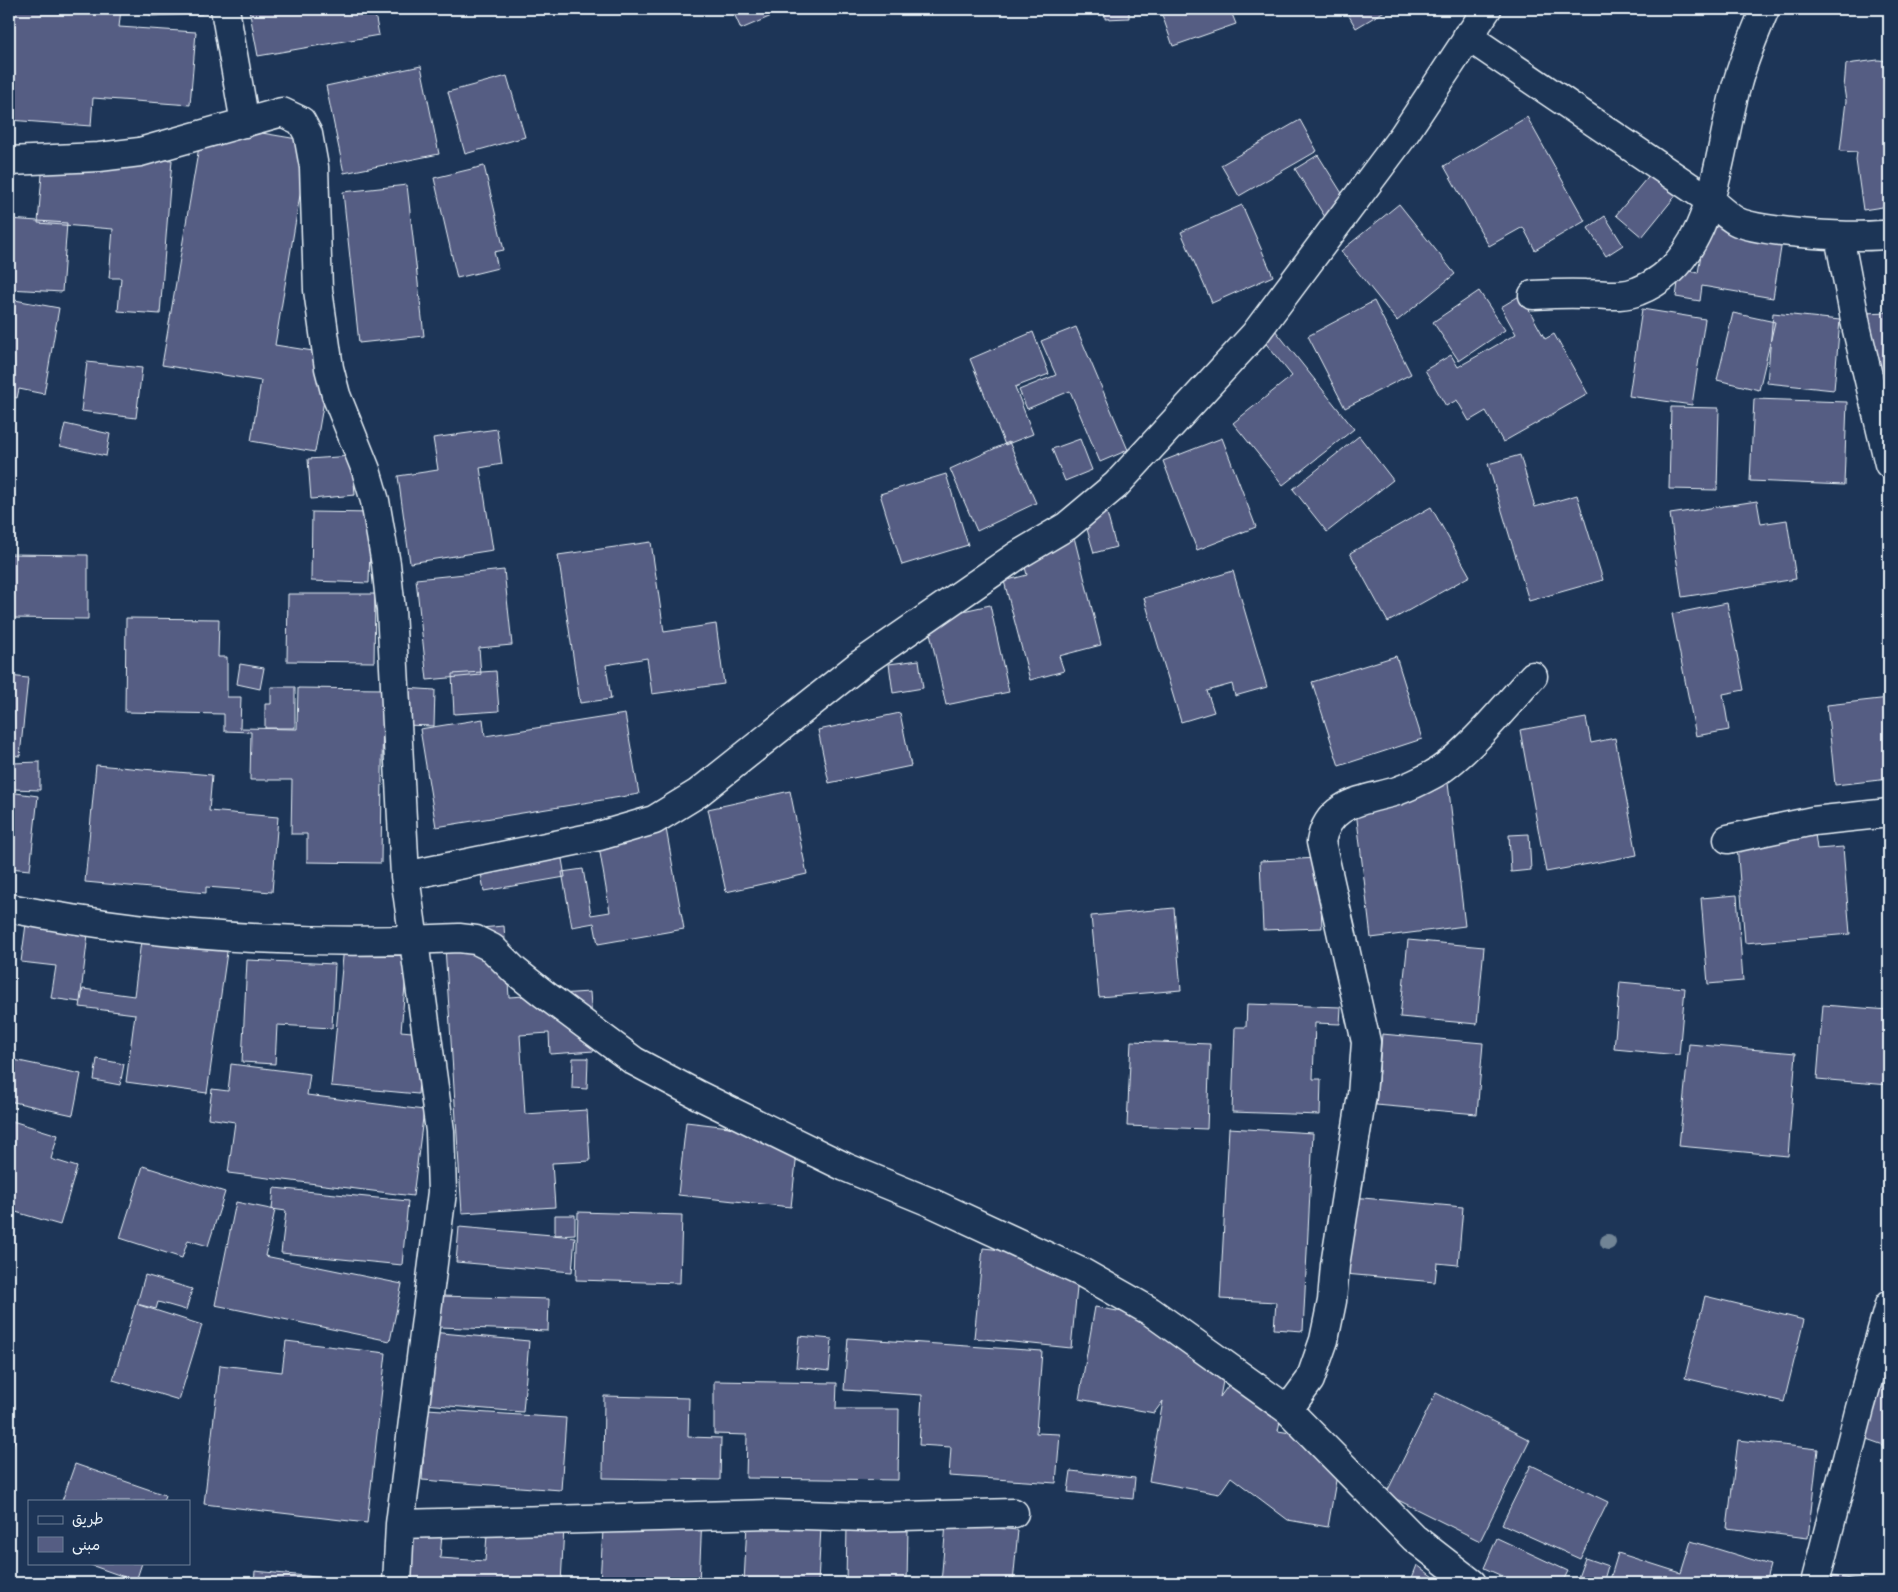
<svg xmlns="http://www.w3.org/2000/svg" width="1898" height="1592" viewBox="0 0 1898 1592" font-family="Sriracha,'Playpen Sans Arabic',sans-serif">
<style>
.building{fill:#555d83;stroke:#e8f1f8}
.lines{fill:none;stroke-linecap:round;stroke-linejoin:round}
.minor-casing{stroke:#e8f1f8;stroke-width:31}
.minor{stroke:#1d3557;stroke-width:28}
.tree{fill:#718495}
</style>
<rect width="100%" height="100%" fill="#1d3557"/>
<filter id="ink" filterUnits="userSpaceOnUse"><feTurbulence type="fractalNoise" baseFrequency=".02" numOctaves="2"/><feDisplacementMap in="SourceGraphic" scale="10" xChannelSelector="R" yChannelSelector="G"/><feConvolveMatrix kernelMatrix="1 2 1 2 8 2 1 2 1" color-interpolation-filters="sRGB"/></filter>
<g filter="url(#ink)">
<path class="building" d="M9,9H121L119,27L196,32L190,105L93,98L91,126L9,120Z
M150,9H202V14L150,16Z
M249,9H374L379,35L258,56Z
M732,9H788L741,29Z
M1105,9H1129V18L1105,19Z
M1160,9H1230L1236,24L1173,46Z
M1345,9H1388L1356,28Z
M1878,60L1889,61V206L1863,210L1856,160L1857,152L1840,151L1846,101L1844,88L1846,64Z
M421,66L439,154L344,173L326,86Z
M507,76L525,137L465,154L448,92Z
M1527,117L1585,221L1535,250L1523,227L1489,246L1444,166Z
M1300,120L1317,151L1239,196L1221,165Z
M203,123L309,141L275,345L332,354L315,452L251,441L261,381L162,365Z
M44,150L172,160L160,314L118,311L121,278H109L113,229L38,223Z
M1318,155L1348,203L1325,217L1295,169Z
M484,166L504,250L494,252L498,268L457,278L434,178Z
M1651,173L1677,194L1642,237L1616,215Z
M407,185L424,336L359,343L343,192Z
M1399,204L1455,274L1397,321L1341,251Z
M1242,205L1273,276L1212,303L1181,232Z
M1605,216L1623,245L1606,256L1588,228Z
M9,219L67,223L62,292L9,289Z
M1706,222L1783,235L1773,298L1702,286L1700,301L1676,297L1680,269L1698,273Z
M1479,291L1505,330L1459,361L1433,322Z
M1521,295L1545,339L1554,334L1588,394L1503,442L1486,411L1469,421L1457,400L1446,406L1425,370L1451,355L1458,367L1516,334L1501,307Z
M9,299L59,308L44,394L19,389L17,398L9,396Z
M1374,301L1411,374L1345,408L1308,336Z
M1642,309L1705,319L1692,405L1629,396Z
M1889,312V406H1865L1864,313Z
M1733,313L1775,322L1759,390L1717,380Z
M1773,313L1840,320L1834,390L1767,383Z
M1076,327L1128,450L1100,462L1070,391L1027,409L1019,390L1056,375L1041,341Z
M1275,330L1354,429L1283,485L1233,423L1292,376L1263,340Z
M1033,332L1049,374L1015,387L1033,434L1005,445L970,359Z
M87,362L142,368L136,418L81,411Z
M1754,399L1847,402L1844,485L1750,481Z
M1671,407L1719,408L1717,490L1669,489Z
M65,424L110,434L106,456L60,446Z
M497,429L502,464L480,468L493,550L410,563L398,476L438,470L433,438Z
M1359,436L1393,480L1327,532L1293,489Z
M1222,438L1256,527L1197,550L1163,461Z
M1080,439L1092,470L1065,481L1052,449Z
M1009,442L1036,503L977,531L950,469Z
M1520,455L1535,507L1577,495L1603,580L1529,601L1488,464Z
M352,456L355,495L311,499L308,459Z
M946,474L968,545L902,565L880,494Z
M1757,501L1761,524L1787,520L1796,579L1682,597L1670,514Z
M1431,507L1470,576L1388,622L1350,553Z
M312,512L371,513L369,583L311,581Z
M1107,513L1116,547L1094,553L1084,519Z
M1072,529L1101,645L1059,656L1064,671L1030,680L1004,581L1027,575L1019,543Z
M651,542L664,632L716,624L724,684L652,694L647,658L606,665L611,699L580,703L558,555Z
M9,554L88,555V619L9,618Z
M504,570L512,645L479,648L481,675L427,680L416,579Z
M1233,571L1267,687L1235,696L1232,684L1207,691L1214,712L1181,722L1144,598Z
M288,594H375L374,662L287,661Z
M1727,603L1744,690L1723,694L1729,730L1696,736L1672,614Z
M990,605L1009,692L946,705L927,619Z
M126,618L219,619L218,657H227V697H241L240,728L297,729L298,688L383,689L381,863L307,862V834H291L292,780H250L251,732L224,731V714L125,712Z
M1396,656L1422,739L1339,766L1312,682Z
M919,660L923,688L893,693L889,664Z
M240,664L264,668L260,689L237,684Z
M496,671L499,711L454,714L452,674Z
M9,676L28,678L20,756L9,755Z
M271,687H295V728H265V704H271Z
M404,688L435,690L434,726L403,725Z
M1889,698V779L1835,785L1827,705Z
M900,713L911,766L829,783L818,730Z
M625,714L639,794L436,827L420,729L483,719L485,736Z
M1586,718L1591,743L1615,738L1637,855L1546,872L1520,730Z
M40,762V790L12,789L13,763Z
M96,765L212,775L209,811L278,817L272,892L206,887V893L85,882Z
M1448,783L1465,926L1371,938L1354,794Z
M790,791L807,874L726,892L708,809Z
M9,792L38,796L30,870L9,868Z
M665,823L684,929L598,944L594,923L572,927L562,872L583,869L591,915L610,912L597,835Z
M1814,826L1817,849L1843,847L1850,934L1745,943L1736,833Z
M1529,834L1531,870L1511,872L1509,835Z
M560,847L565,877L484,891L479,861Z
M1319,858L1322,928L1263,930L1260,861Z
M1737,895L1743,981L1708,984L1701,898Z
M1174,908L1181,990L1099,997L1091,916Z
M28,909L90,917L80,1002L51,998L56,966L21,962Z
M504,926L509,997L590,992L594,1051L550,1054L549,1033L520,1035L525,1114L587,1110L590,1161L552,1163L555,1207L462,1213L444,931Z
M142,933L228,945L207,1093L126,1082L135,1014L80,1007L83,989L134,996Z
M345,935L409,941L401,1031L423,1033L418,1094L331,1086Z
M1408,940L1484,947L1477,1024L1400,1017Z
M247,960L335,964L332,1028L277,1025L275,1064L242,1062Z
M1620,982L1685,988L1679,1055L1614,1049Z
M1247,1004L1341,1007L1340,1024L1315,1023L1313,1079H1321L1320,1115L1232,1112L1235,1027H1246Z
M1823,1005L1889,1010V1085L1817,1079Z
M1382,1034L1483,1043L1477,1114L1376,1105Z
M1131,1041L1210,1044L1207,1129L1127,1126Z
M1689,1044L1796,1053L1788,1156L1679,1146Z
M573,1058H588L587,1089L572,1088Z
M97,1059L124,1064L120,1085L94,1080Z
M14,1060L81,1074L73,1115L9,1101V1084Z
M231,1064L310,1074L307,1095L424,1110L413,1196L228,1173L235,1122L208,1118L212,1089L228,1091Z
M9,1120L58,1135L51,1159L77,1167L60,1225L9,1210Z
M686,1122L799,1135L791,1207L678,1195Z
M1229,1128L1313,1133L1303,1331L1274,1329L1276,1302L1220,1299Z
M143,1166L225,1192L208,1246L188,1240L182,1258L120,1238Z
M274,1188L408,1201L402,1265L281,1253L286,1211L272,1209Z
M1352,1197L1463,1207L1458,1265L1437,1263L1435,1282L1345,1274Z
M236,1202L275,1210L265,1256L402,1284L390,1341L215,1305Z
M578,1212L682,1215L680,1283L576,1280Z
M555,1215H575V1234L555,1235Z
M459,1227L575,1237L572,1272L456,1262Z
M983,1248L1080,1258L1071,1348L974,1338Z
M145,1275L192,1289L186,1310L158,1302L156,1309L137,1304Z
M440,1296L549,1299L548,1331L439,1327Z
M1705,1296L1804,1320L1784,1402L1685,1378Z
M136,1304L202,1325L179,1400L113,1380Z
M1095,1307L1179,1322L1227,1360L1220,1397L1235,1376L1282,1411L1278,1431L1303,1435L1339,1463L1328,1527L1288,1520L1231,1477L1219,1494L1149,1481L1163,1401L1154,1413L1079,1399Z
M431,1332L529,1341L523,1412L424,1404Z
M799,1336L832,1339L829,1371L796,1367Z
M848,1338L1042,1351L1036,1433L1060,1434L1056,1483L949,1476L951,1447L919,1445L922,1395L844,1390Z
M286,1341L386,1353L367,1523L204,1504L220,1365L282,1372Z
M1888,1362H1889V1447L1861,1437Z
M714,1381L837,1383L836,1409H899L898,1480L746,1478L747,1435L714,1434Z
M1436,1393L1530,1440L1480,1541L1386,1494Z
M604,1396L689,1398L688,1437L721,1438L720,1480L603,1478Z
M427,1409L566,1418L561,1490L422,1480Z
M9,1438L15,1440L9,1456Z
M1738,1440L1818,1449L1808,1538L1727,1528Z
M75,1464L165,1495L163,1501H62Z
M1531,1465L1608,1502L1580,1559L1502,1524Z
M1071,1471L1135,1478L1133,1499L1068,1492Z
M604,1512L702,1517L699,1583H600Z
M414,1520L443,1522L440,1558L485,1561L488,1522L564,1527L561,1583H409Z
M747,1523L821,1527L818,1583H744Z
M946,1524L1018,1530L1013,1583H941Z
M847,1525L908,1527L907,1583H846Z
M1497,1538L1568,1571L1562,1583H1518L1484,1568Z
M1691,1541L1770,1565L1765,1583H1609L1618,1553L1681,1573Z
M1585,1558L1608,1566L1603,1583H1576Z
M85,1563H142L136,1581Z
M1417,1565L1441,1583H1410Z
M255,1571L346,1580L345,1583H254Z
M1831,1576L1878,1583H1830Z"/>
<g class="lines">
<defs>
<path id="minor" d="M225,9L245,123
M1467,36L1709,200C1718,207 1727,216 1736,221C1758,233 1864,239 1889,234
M9,161L99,157L140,152L282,112L301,121L308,134L314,167L318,290L329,368L336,395L366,470L375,501L386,564L391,610L405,876L440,1131L442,1192L400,1524L397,1583
M1839,236L1857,330L1889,464
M1533,295C1550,294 1568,293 1586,294C1604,294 1621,298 1638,291C1716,261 1717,152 1737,84C1744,58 1755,33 1765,9
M1728,839L1813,821L1889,813
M405,876L599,836L654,820L698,793L859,665L1018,555L1067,526L1116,485L1255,334L1403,136L1487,9
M9,908C157,937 309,946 459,938L476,940L492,948L515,971L544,994L634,1061L698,1095L845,1167L930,1202L1083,1273L1150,1311L1288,1410L1414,1538L1472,1583
M1288,1410L1310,1380L1324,1340L1332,1301L1335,1265L1362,1095L1366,1042L1321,842C1328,801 1364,801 1397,791C1408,787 1421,781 1432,775C1464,758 1506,705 1533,676
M400,1524L772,1514L866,1517L1014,1513
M1815,1583L1860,1408L1889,1305"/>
</defs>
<use href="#minor" class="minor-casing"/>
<use href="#minor" class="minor"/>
</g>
<circle class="tree" cx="1608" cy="1242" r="8"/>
</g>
<rect width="1898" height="1592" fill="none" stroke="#1d3557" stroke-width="30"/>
<rect x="15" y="15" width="1868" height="1562" fill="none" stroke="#e8f1f8" stroke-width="2" filter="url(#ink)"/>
<rect x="28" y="1500" width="162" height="65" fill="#1d3557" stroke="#6e8097"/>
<rect x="38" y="1516" width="25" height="8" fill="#1d3557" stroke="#6e8097"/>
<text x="72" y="1524" font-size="15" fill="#e8f1f8">طريق</text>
<rect x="38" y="1537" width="25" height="15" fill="#555d83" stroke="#6e8097"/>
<text x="72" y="1550" font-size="15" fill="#e8f1f8">مبنى</text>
</svg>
